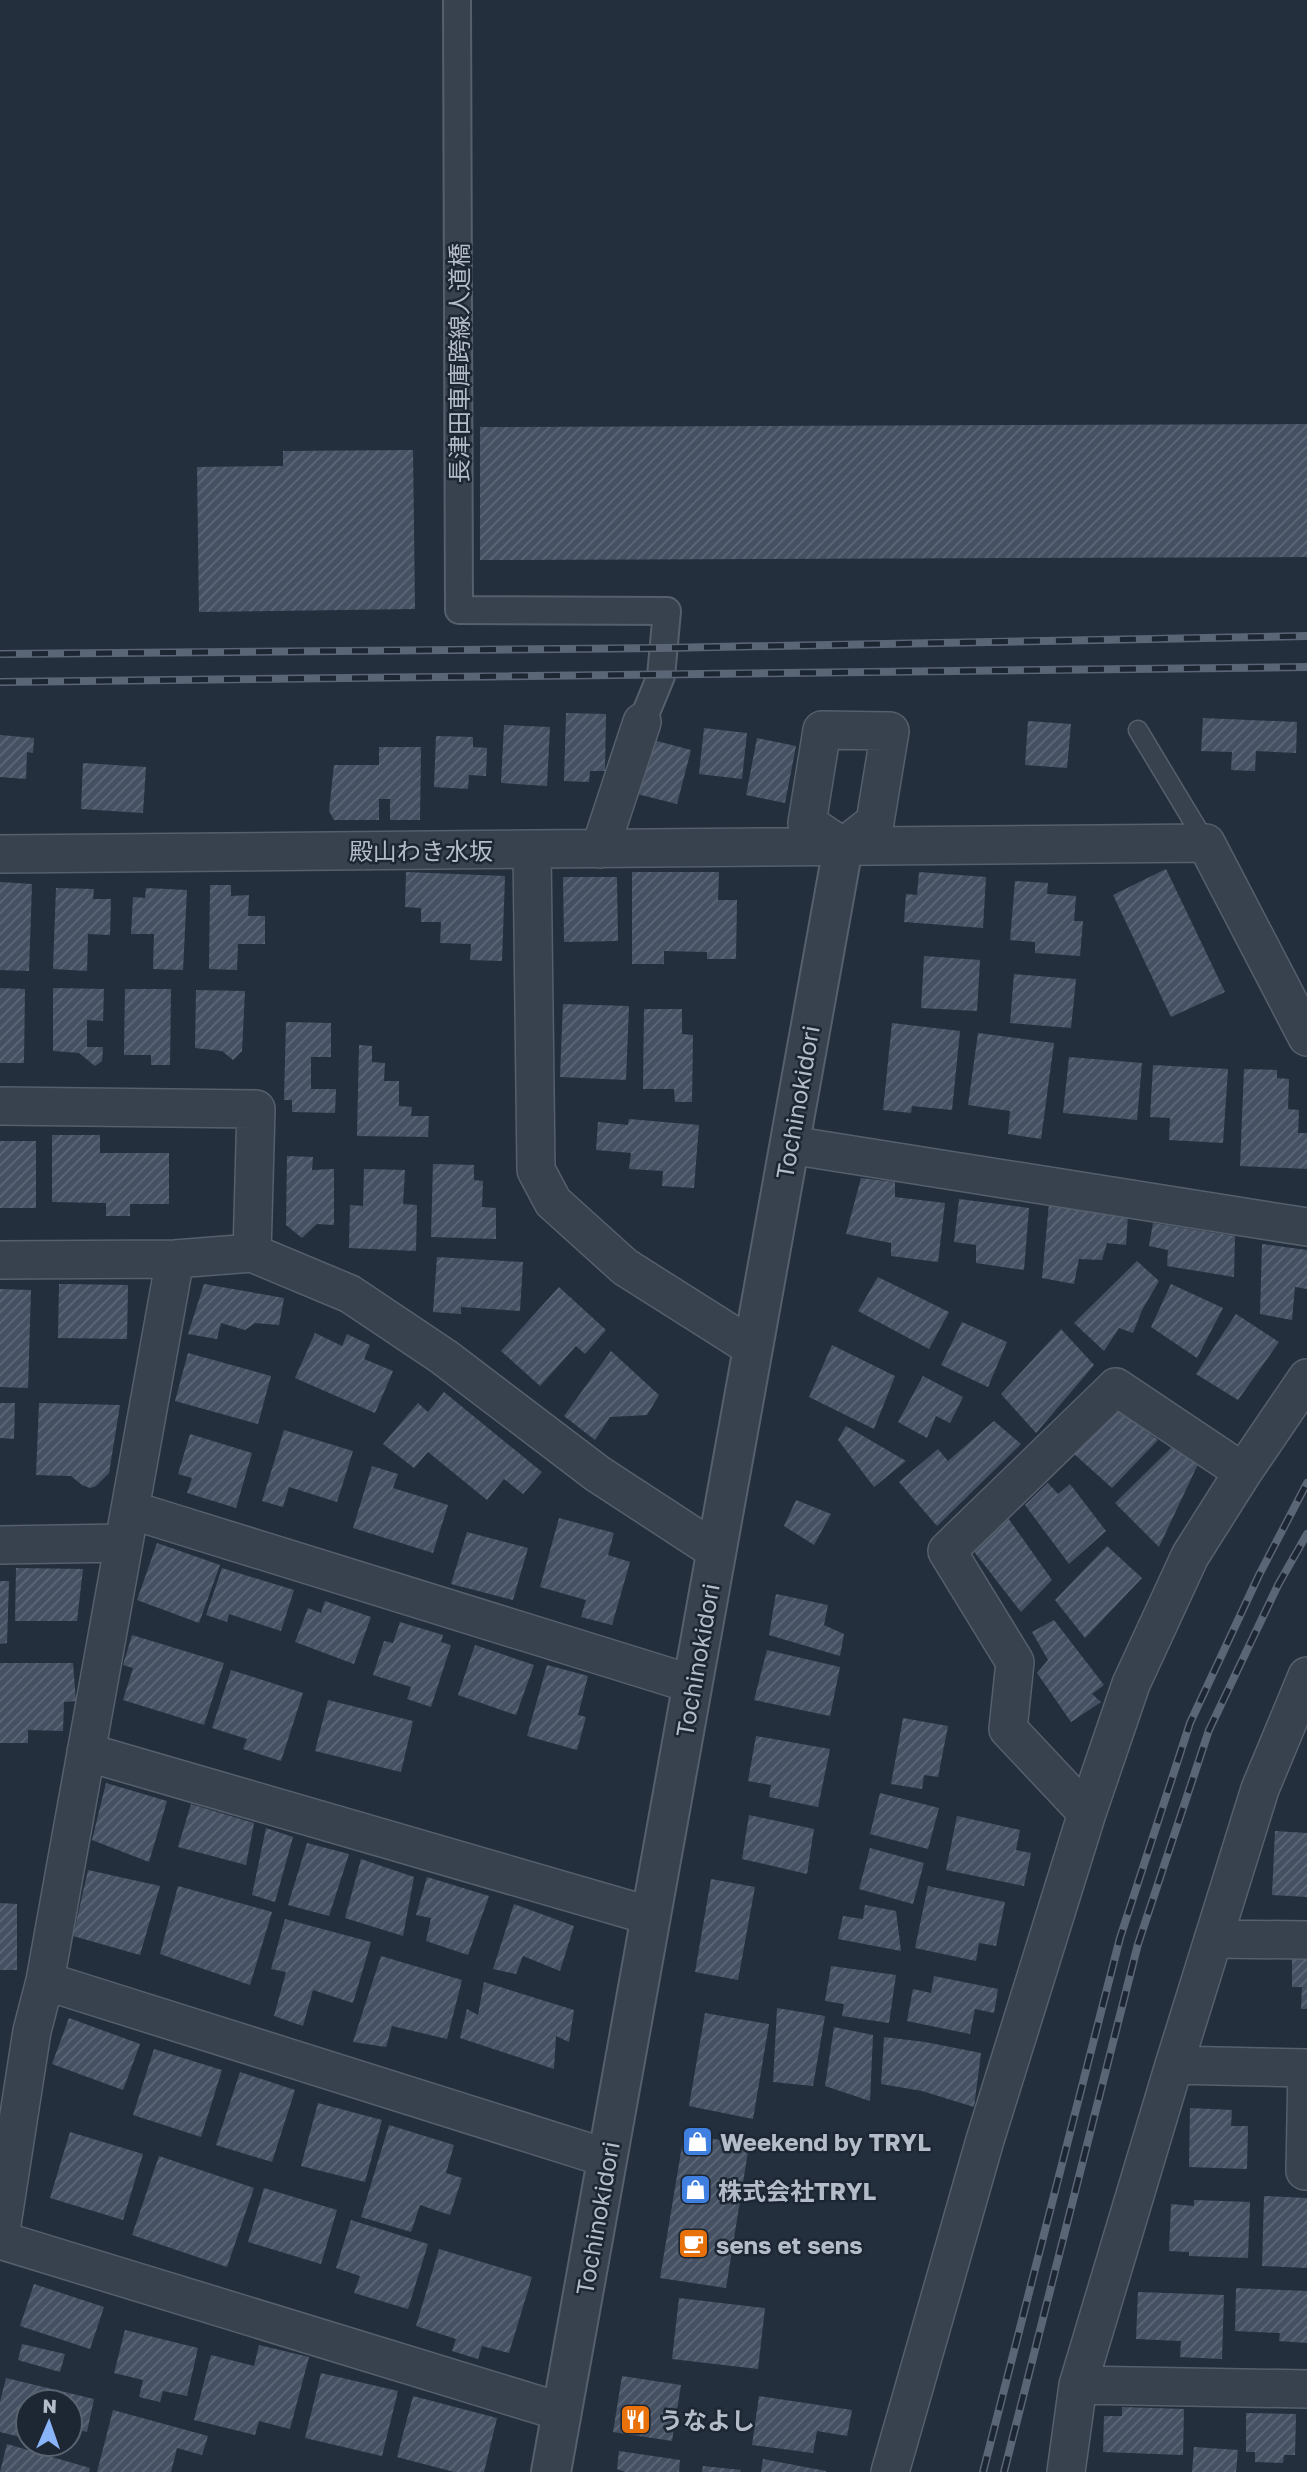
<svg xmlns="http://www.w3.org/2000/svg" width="1307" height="2472" viewBox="0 0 1307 2472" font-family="'Golos Text','Noto Sans JP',sans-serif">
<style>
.building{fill:url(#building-hatch)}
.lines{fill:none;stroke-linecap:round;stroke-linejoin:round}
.service-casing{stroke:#565f6c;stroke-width:21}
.pedestrian-casing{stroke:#565f6c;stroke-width:30}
.minor-casing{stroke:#565f6c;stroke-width:40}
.tertiary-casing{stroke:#565f6c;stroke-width:42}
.service{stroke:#38414e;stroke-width:18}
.pedestrian{stroke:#38414e;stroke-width:26}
.minor{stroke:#38414e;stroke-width:37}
.tertiary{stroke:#38414e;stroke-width:38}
.rail-casing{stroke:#5a6575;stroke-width:8}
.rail{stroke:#1d2633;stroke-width:5;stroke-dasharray:16;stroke-linecap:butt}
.labels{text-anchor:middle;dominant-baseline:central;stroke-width:5;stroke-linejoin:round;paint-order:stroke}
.street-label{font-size:24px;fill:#b4bcc9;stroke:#1d2633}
.poi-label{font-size:24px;font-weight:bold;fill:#b4bcc9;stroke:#1d2633;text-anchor:start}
</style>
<defs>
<pattern id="building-hatch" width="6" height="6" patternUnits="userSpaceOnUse" patternTransform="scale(1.75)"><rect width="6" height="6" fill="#455162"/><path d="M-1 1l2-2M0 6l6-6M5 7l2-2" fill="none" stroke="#5d6877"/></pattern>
</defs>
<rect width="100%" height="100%" fill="#242f3e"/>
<path class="building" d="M1307,424V557L480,560V427Z
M413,450L415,609L199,612L197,467L283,466V451Z
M566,713L606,714L605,771H590L589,782L564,781Z
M1203,718L1297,722L1296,753L1256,751L1255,771L1231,770L1232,752L1201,751Z
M1028,721L1071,724L1067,768L1025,765Z
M504,725L550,727L547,786L501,783Z
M704,728L747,733L742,779L699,774Z
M0,735L34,738L33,753L27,752L26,779L0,777Z
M436,736L473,737V747L487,748L486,776L469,775L468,789L434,787Z
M757,738L796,746L785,803L746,795Z
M653,740L691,750L677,804L637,794Z
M379,747H421L420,820H390V799H379V820H334L329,811L334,765H379Z
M83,763L146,767L143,813L81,809Z
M1166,869L1225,992L1171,1017L1113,895Z
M406,872L505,876L502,961L470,960L471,944L440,943L441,922H421V908L405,907Z
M632,872H719L718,900H737L736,959H707V952L664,951V964H632Z
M919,872L986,877L983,928L904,922L906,894L917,895Z
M563,877H617L618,941L564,942Z
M1015,881L1048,883L1047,894L1076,896L1074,921H1083L1080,956L1035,953V942L1010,940Z
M0,882L32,884L29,971L0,970Z
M210,885H231V896L249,895L248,916H265V944H238L237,970L209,969Z
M56,888L94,889L93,899H111L110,935L88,934L87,971L53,969Z
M146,888L187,890L183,970L153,969L154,934H131L133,897L145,898Z
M924,956L980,960L977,1011L921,1008Z
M1014,974L1076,979L1071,1028L1010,1023Z
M0,988L25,989L24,1063H0Z
M53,988L104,989L103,1021L87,1020V1047H103L102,1061L95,1066L79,1053L53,1051Z
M125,989H171L170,1065H151V1055H124Z
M196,990L245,991L242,1051L233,1060L222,1051L195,1048Z
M563,1004L629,1006L626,1080L560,1077Z
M644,1009H682V1034L693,1035L692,1102H675L674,1089H643Z
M286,1022L331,1023V1057H311V1089H336L335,1113L292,1112V1100H284Z
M892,1023L960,1031L952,1110L912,1106L911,1113L883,1110Z
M978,1033L1054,1043L1041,1139L1008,1134L1010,1111L968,1105Z
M359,1045L372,1046V1062L385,1063L384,1081H399V1106L412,1107L411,1116H429L428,1137L357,1136Z
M1069,1057L1142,1063L1137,1120L1063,1113Z
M1153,1065L1228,1069L1223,1143L1169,1140L1170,1118L1150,1117Z
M1244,1069L1277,1070V1078L1289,1079L1288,1109L1299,1110L1298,1133H1307V1169L1240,1166Z
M629,1119L699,1125L694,1188L662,1186L663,1171L629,1169L631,1153L596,1150L598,1122L628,1125Z
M52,1135H100V1153H169V1204H130V1216H106V1203L52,1202Z
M0,1141H36V1208H0Z
M287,1156L313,1157L312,1170L334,1169V1225L317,1224L302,1238L286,1225Z
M433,1164L474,1165V1180L483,1181L482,1207L496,1208V1239L431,1237Z
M364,1169L405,1170L403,1204L417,1205L416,1251L349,1248L350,1205L363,1206Z
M861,1178L895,1182V1197L945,1203L938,1262L891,1256V1243L846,1234Z
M959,1199L1029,1208L1024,1270L976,1263V1245L954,1242Z
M1049,1203L1128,1215L1126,1245L1107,1243L1102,1260L1079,1259L1074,1284L1042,1278Z
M1153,1223L1235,1236L1234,1277L1167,1266L1168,1250L1149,1246Z
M1262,1244L1307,1250V1289L1295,1287L1292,1320L1260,1314Z
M437,1257L523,1262L520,1311L461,1307V1314L433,1312Z
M1137,1261L1159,1281L1142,1310L1133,1333L1119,1328L1104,1351L1074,1323Z
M878,1277L949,1312L929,1349L858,1311Z
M59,1284L128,1285L127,1339L58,1338Z
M204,1284L284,1298L279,1325L255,1323L245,1330L221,1323L217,1339L188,1334Z
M1171,1284L1223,1308L1197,1358L1151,1327Z
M559,1287L606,1330L585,1354L576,1346L540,1386L501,1351Z
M0,1289L31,1290L28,1388L0,1387Z
M1236,1314L1279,1342L1238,1400L1196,1374Z
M962,1322L1007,1342L988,1387L941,1365Z
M1061,1329L1094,1365L1036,1433L1001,1394Z
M315,1333L342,1346L347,1334L370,1345L364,1359L393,1371L375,1413L295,1378Z
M832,1345L895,1376L874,1429L809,1397Z
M611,1351L659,1395L647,1415L610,1417L595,1440L564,1416Z
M188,1353L271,1376L258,1424L175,1401Z
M923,1376L963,1397L950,1423L936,1416L927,1438L898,1422Z
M444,1392L542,1472L523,1494L504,1479L487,1500L428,1452L414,1468L383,1444L418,1403L428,1412Z
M0,1403H15L14,1439L0,1438Z
M39,1403L120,1405L109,1473L96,1486L90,1488L82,1485L71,1476L36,1475Z
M1116,1408L1158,1440L1112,1488L1073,1453Z
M994,1421L1021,1444L937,1526L899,1482L938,1449L948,1461Z
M846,1426L906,1461L874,1487L838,1440Z
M284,1430L353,1451L337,1502L289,1487L283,1507L262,1501Z
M190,1434L252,1453L236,1508L187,1493L192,1478L178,1474Z
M1174,1445L1199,1462L1159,1547L1115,1503Z
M372,1466L398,1474L393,1488L448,1505L433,1553L353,1528Z
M1048,1483L1058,1494L1070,1484L1106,1531L1069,1564L1025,1505Z
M796,1500L831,1514L814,1545L784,1526Z
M559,1518L614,1533L608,1555L630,1562L612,1625L581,1617L586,1600L540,1587Z
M1008,1518L1052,1580L1021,1612L972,1549Z
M467,1532L528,1548L513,1600L451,1584Z
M157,1543L220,1565L199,1623L137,1600Z
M1107,1546L1142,1578L1085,1638L1055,1600Z
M16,1568L83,1569L77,1621H15Z
M222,1568L294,1590L281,1631L229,1614L227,1622L206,1615Z
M0,1581H9L7,1643L0,1644Z
M776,1594L828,1605L824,1625L844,1634L840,1656L769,1635Z
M325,1601L371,1617L354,1664L295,1642L308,1608L321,1613Z
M1054,1620L1104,1685L1092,1694L1101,1702L1071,1722L1037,1673L1048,1660L1032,1632Z
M400,1622L443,1635L441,1642L451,1645L431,1707L407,1699L411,1687L373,1675L384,1641L393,1643Z
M132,1635L224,1663L204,1725L123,1700L133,1668L123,1665Z
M475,1645L534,1665L516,1715L458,1695Z
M767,1650L840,1667L830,1716L754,1700Z
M0,1663H73L76,1701L64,1702L63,1731L28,1730V1743H0Z
M547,1665L588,1676L578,1715L586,1717L577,1750L527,1736Z
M231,1670L303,1693L281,1761L243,1749L247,1739L212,1728Z
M328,1700L413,1721L401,1772L315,1751Z
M903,1718L948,1726L938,1777L924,1775L922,1789L891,1784Z
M756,1736L830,1749L818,1807L769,1797L771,1785L748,1781Z
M106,1783L167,1801L149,1862L92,1840Z
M880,1793L939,1808L928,1849L870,1834Z
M191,1804L254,1823L246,1865L178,1847Z
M749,1815L814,1829L807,1874L742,1859Z
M957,1816L1020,1830L1016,1850L1031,1853L1024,1886L946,1870Z
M266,1828L293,1837L275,1902L252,1895Z
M1275,1831L1307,1833V1897L1272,1895Z
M307,1843L349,1854L329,1916L288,1905Z
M870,1848L924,1863L913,1904L859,1889Z
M361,1859L414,1877L403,1936L345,1918Z
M88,1870L160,1886L140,1955L73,1936Z
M427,1877L489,1896L468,1955L426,1941L431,1918L416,1915Z
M711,1879L755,1887L738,1980L695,1972Z
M178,1886L272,1912L250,1985L160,1954Z
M928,1886L1005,1902L996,1946L979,1943L976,1961L915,1948Z
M0,1903L17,1904V1970H0Z
M514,1904L574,1926L560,1971L523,1956L516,1974L493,1969Z
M865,1905L896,1911L901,1951L838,1939L843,1916L863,1919Z
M285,1919L371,1942L353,2003L313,1990L303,2026L274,2016L286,1972L271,1969Z
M381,1956L462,1980L447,2039L392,2026L386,2047L353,2042Z
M1292,1959H1307V2009H1301L1302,1987H1292Z
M831,1966L896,1975L889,2023L842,2016L844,2004L825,2001Z
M934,1976L998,1989L994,2013L975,2009L970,2034L907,2021L913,1989L931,1993Z
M484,1982L574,2010L569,2042L556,2036L554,2069L460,2038L467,2009L478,2015Z
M777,2008L825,2016L813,2086L773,2082Z
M705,2013L769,2024L753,2119L689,2106Z
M69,2018L140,2044L123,2090L52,2064Z
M834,2027L873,2035L870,2101L825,2086Z
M884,2037L925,2042L981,2053L974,2107L922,2091L881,2084Z
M154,2049L222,2070L201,2137L133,2115Z
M240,2072L295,2090L272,2162L216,2145Z
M318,2103L382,2120L365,2182L301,2166Z
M1190,2108L1232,2110L1231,2126H1248L1247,2169L1189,2167Z
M389,2125L454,2145L446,2173L462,2178L450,2215L420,2205L411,2232L361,2217Z
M70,2132L143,2154L123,2220L50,2198Z
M684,2134L749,2145L726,2288L660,2278Z
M159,2156L254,2188L227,2267L132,2235Z
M264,2188L337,2210L321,2264L248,2242Z
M1264,2196L1307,2198V2268L1262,2266Z
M1194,2200L1250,2202L1248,2258L1189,2256V2252L1169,2251L1171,2204L1194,2206Z
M351,2220L428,2244L408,2309L354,2293L360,2276L336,2268Z
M439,2249L532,2277L509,2353L482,2346L478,2359L452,2351L456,2339L416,2326Z
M34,2284L104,2307L90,2349L20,2326Z
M1236,2288L1307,2291V2343L1279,2341L1280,2333L1235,2331Z
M1138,2292L1224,2295L1222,2359L1180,2357L1181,2341L1136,2339Z
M679,2298L765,2308L758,2369L672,2359Z
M125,2330L198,2348L187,2396L163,2391L160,2402L139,2397L143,2380L114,2373Z
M22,2344L65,2354L60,2372L18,2360Z
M259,2345L309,2357L290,2429L259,2421L255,2435L194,2420L211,2355L254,2366Z
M321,2373L398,2391L382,2456L305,2438Z
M622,2376L681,2385L672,2441L613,2432Z
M6,2378L94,2399L87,2432L70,2428V2402H28V2439L0,2432V2402Z
M413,2396L497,2418L484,2472H454L397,2457Z
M759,2396L852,2410L847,2436L817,2431L813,2453L752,2445Z
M1122,2407L1184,2409L1183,2455L1103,2452L1104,2416H1122Z
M113,2410L208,2436L202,2455L177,2448L171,2472H97Z
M1246,2413L1296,2414L1295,2455H1284L1283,2463L1255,2462V2452H1246Z
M7,2444L90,2468L89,2472H0Z
M1194,2447L1238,2450L1236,2472H1192Z
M619,2451L680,2460L679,2472H625L617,2469Z
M763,2459L826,2471V2472H761Z
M703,2466L741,2470L740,2472H702Z"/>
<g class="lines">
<defs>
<path id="service" d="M1138,730L1206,843"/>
<path id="pedestrian" d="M457,0L459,610L667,611L661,676L642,722"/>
<path id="minor" d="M822,730L890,731L875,822L843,847L807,823Z
M532,849L536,1170L553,1202L625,1267L753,1348
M600,849L642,722
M0,854L1206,843L1307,1037
M0,1106L256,1109L252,1253
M790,1145L1307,1227
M0,1260L175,1259L252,1253L350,1294L444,1357L598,1474L716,1551
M131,1510L692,1684
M0,1545L122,1543
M86,1752L651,1916
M1087,1813L1008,1729L1015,1662L947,1551L1116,1387L1243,1472
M1213,1939L1307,1940
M45,1981L607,2158
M1174,2065L1307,2068L1305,2171H1307
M0,2237L32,2031L45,1981L175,1259
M0,2240L562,2412
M1078,2385L1307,2389
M890,2472L985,2140L1087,1813L1131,1684L1190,1556L1243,1472L1307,1378
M1066,2472L1078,2385L1174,2065L1260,1789L1307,1676"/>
<path id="tertiary" d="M551,2472L843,847"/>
</defs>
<use href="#service" class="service-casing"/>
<use href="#pedestrian" class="pedestrian-casing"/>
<use href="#minor" class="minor-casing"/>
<use href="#tertiary" class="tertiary-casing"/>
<use href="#service" class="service"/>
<use href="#pedestrian" class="pedestrian"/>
<use href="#minor" class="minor"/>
<use href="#tertiary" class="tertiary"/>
<defs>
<path id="rail" d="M0,654L663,648L1307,636
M0,682L1307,667
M983,2472L1120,1938L1190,1723L1259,1575L1307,1483
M1004,2472L1138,1944L1209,1730L1278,1585L1307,1534"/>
</defs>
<use href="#rail" class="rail-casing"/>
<use href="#rail" class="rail"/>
</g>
<defs>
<symbol id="shop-square" viewBox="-11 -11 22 22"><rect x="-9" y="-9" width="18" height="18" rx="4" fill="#3f7fe0" stroke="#1d2633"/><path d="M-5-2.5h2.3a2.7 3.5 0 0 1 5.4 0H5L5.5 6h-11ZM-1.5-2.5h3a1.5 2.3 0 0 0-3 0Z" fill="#fff"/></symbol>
<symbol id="cafe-square" viewBox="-11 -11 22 22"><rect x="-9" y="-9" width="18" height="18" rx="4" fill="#e8710a" stroke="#1d2633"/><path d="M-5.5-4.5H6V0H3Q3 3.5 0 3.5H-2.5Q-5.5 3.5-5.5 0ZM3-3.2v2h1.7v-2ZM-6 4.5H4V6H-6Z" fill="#fff"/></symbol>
<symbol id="restaurant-square" viewBox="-11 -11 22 22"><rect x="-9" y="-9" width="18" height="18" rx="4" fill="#e8710a" stroke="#1d2633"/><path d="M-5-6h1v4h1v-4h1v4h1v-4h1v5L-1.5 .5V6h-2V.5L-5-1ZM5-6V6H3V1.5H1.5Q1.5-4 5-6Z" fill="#fff"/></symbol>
</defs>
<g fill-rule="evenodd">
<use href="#shop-square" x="680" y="2124" width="35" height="35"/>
<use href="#shop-square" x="678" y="2172" width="35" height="35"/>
<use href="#cafe-square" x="676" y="2226" width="35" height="35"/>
<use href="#restaurant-square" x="618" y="2402" width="35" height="35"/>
</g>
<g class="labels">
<g class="street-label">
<text transform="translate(458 363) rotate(-90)">長津田車庫跨線人道橋</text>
<text x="421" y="850">殿山わき水坂</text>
<text transform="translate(797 1102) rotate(-80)">Tochinokidori</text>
<text transform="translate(697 1660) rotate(-80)">Tochinokidori</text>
<text transform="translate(597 2218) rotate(-80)">Tochinokidori</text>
</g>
<g class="poi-label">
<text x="720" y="2141">Weekend by TRYL</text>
<text x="718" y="2190">株式会社TRYL</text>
<text x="716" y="2244">sens et sens</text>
<text x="659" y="2419">うなよし</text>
</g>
</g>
<g transform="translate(49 2423) rotate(2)"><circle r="33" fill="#1d2633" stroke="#59626f" stroke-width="2"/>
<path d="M0-5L12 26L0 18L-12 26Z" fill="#8ab4f8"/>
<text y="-10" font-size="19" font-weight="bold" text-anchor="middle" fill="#b4bcc9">N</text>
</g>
</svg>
